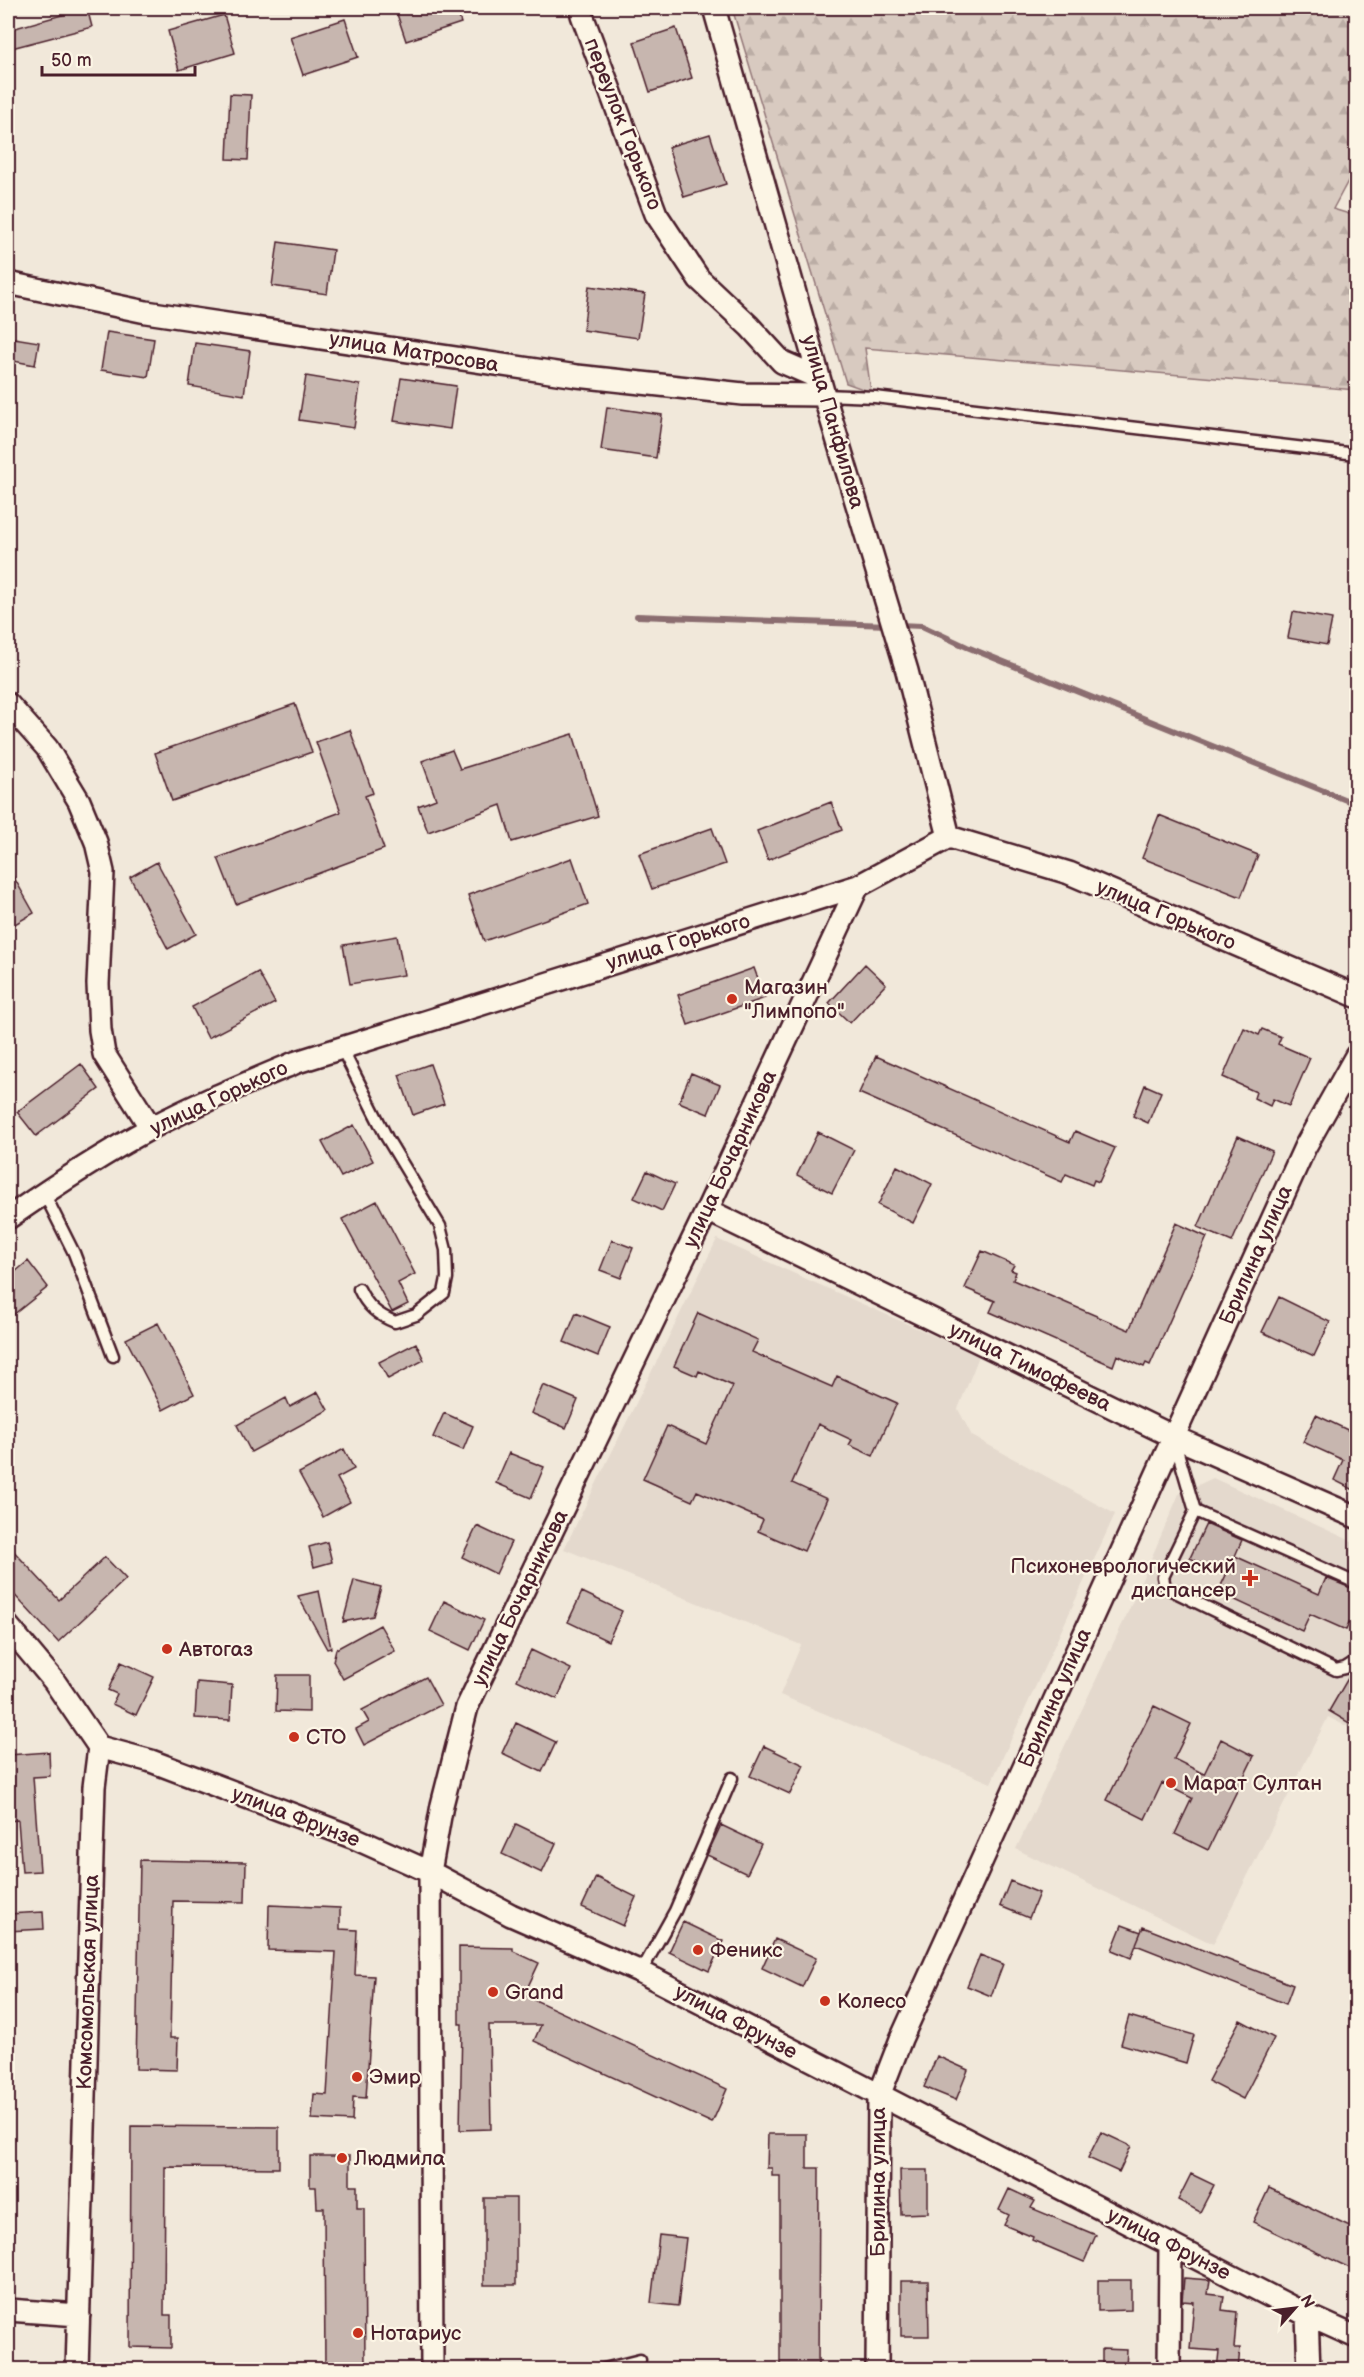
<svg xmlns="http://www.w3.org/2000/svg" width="1364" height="2377" viewBox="0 0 1364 2377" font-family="'Balsamiq Sans',sans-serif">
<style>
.built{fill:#e4d9cd}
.forest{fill:url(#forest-firs);stroke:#917476;stroke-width:1.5}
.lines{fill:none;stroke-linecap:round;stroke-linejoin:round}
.stream{stroke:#8b6d6f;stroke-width:6}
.building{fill:#c7b6af;stroke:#4a1f2b;stroke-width:1.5}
.lane-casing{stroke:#4a1f2b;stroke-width:15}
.street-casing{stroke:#4a1f2b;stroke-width:26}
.lane{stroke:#fcf5e5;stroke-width:10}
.street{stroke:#fcf5e5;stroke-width:21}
.poi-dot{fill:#c8321e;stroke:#fcf5e5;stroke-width:2}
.labels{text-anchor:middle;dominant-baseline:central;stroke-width:4.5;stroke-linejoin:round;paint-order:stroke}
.street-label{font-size:21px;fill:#4a1f2b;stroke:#fcf5e5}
.poi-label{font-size:21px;fill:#4a1f2b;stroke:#fcf5e5;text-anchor:start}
</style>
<defs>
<pattern id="forest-firs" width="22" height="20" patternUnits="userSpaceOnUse" patternTransform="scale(1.5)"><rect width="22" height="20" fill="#d8cac0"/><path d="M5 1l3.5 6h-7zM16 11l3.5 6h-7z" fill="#bbada5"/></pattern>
</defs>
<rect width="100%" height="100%" fill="#f1e8da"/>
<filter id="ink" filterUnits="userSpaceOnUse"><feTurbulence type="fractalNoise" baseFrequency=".0167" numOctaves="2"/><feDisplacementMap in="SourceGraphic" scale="12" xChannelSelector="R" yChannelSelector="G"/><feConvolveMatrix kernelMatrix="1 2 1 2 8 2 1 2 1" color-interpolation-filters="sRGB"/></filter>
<g filter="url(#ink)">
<path class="built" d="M717,1239L979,1356L958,1409L972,1436L1115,1514L991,1783L780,1695L801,1645L564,1549Z
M1213,1478L1356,1543V1731L1328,1717L1213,1944L1016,1849L1128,1612L1179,1494Z"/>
<path class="forest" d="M732,8H1356V166L1333,209L1356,216V390L865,348L871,392L846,383Z"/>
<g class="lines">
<path class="stream" d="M637,616L888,625
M898,625L922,626L967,647L1356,804"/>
</g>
<path class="building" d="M87,8L92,27L8,49V30Z
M395,8H456L461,23L406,41Z
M224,15L235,53L179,70L168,31Z
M345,19L358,57L303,75L290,37Z
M676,28L692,78L650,92L634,42Z
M230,94L251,95L248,160L227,159Z
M710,134L726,184L684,197L668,147Z
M278,242L333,250L327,294L272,286Z
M589,286L645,294L638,338L583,330Z
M107,332L154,339L148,377L101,370Z
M8,337L39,342L35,365L8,360Z
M195,343L250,351L244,395L189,386Z
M306,376L360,385L354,428L299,420Z
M401,378L456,386L450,429L394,421Z
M607,407L662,415L656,458L601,450Z
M1293,612L1332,619L1327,645L1288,638Z
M295,704L312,752L172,801L155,753Z
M350,730L373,793L365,796L384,849L236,904L218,858L341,812L316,742Z
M573,734L598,816L512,842L501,805L428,832L418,806L436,799L422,761L452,750L460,769Z
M831,802L842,830L768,860L757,831Z
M1159,815L1258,855L1241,897L1142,858Z
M712,828L725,864L652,889L639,854Z
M572,858L588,904L484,941L468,895Z
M157,862L196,934L168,949L130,877Z
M8,867L34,913L8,928Z
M397,936L404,975L350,984L343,945Z
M865,964L886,984L850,1023L829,1003Z
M754,968L765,998L688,1025L678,995Z
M258,972L275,1003L208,1038L192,1007Z
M1244,1028L1259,1035L1262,1029L1281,1037L1278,1044L1310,1058L1289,1106L1273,1099L1270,1106L1254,1098L1256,1092L1223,1077Z
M876,1056L1070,1142L1075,1131L1115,1148L1099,1182L1094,1180L1092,1185L1066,1174L1062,1182L859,1093Z
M81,1064L99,1089L36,1136L17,1112Z
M430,1064L444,1104L413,1115L399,1075Z
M691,1073L720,1085L708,1114L679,1102Z
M1145,1085L1161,1092L1148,1123L1133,1116Z
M354,1125L373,1161L341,1177L322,1142Z
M818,1132L854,1150L832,1193L797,1175Z
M1238,1136L1272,1151L1232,1242L1198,1227Z
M897,1166L932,1184L913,1223L878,1205Z
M647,1171L675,1184L662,1211L634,1198Z
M377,1201L415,1274L398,1283L408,1304L392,1312L342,1219Z
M1176,1223L1207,1237L1150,1365L1146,1363L1144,1367L1117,1355L1113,1366L990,1312L995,1301L965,1288L982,1251L1014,1265L1011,1270L1016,1272L1013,1280L1129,1330Z
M612,1240L633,1248L621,1278L600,1270Z
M28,1261L48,1287L8,1319V1278Z
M1279,1297L1330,1322L1314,1356L1262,1332Z
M576,1313L610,1327L598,1356L564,1342Z
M698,1313L758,1340L752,1352L832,1387L837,1376L897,1403L873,1456L849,1445L852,1440L818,1424L792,1483L827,1499L804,1551L758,1531L763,1520L697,1491L692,1501L643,1479L667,1426L706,1444L733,1386L699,1371L697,1376L674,1366Z
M158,1323L194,1394L163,1410L126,1339Z
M416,1343L424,1360L388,1379L379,1362Z
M543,1385L578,1400L566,1428L531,1413Z
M318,1392L328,1410L251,1452L237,1425L286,1398L290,1407Z
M444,1413L473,1426L463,1450L433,1437Z
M1316,1415L1356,1434V1491L1334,1480L1343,1460L1303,1442Z
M344,1449L354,1469L337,1478L350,1502L323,1517L299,1473Z
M509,1453L544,1467L531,1498L496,1483Z
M1206,1524L1242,1540L1235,1556L1319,1594L1326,1578L1356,1590V1608L1346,1630L1310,1614L1302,1631L1218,1592L1226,1575L1190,1558Z
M477,1526L511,1542L496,1574L462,1557Z
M327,1542L332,1562L314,1567L309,1547Z
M8,1545L59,1600L105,1557L126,1579L58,1642L8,1588Z
M354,1580L381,1587L373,1616L343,1622Z
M319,1591L331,1648L327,1649L298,1596Z
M582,1592L622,1611L608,1641L568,1622Z
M444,1601L484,1620L470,1650L430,1631Z
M380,1625L395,1651L343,1679L333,1661L336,1649Z
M531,1650L571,1669L557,1699L517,1680Z
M121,1662L154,1677L136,1715L112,1704L117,1694L108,1690Z
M1356,1670V1727L1329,1711L1351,1673Z
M277,1675H309V1712L276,1711Z
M426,1677L441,1705L364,1745L356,1729L369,1722L362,1710Z
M197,1682L232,1685L230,1720L195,1718Z
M1154,1706L1191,1724L1174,1759L1204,1774L1221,1739L1254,1756L1208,1850L1175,1834L1192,1798L1162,1783L1145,1819L1107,1800Z
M516,1723L556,1742L542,1772L502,1753Z
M764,1746L804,1765L790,1794L750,1776Z
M49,1752L50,1776L33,1777L40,1871L22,1872L18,1820L8,1821V1779H10L8,1755Z
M516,1824L556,1843L542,1873L502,1854Z
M721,1825L761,1844L747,1874L707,1855Z
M140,1860L246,1862L245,1902L173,1901L170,2038H178L177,2070L136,2069Z
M596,1877L636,1897L623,1926L582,1907Z
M1010,1881L1039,1893L1029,1918L1000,1906Z
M269,1905L340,1908V1929L357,1930L355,1975L374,1976L366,2098L353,2097L352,2121L312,2119L314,2094L327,2095L336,1952L268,1950Z
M43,1912L44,1929L8,1931V1914Z
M683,1922L723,1941L709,1971L669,1952Z
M1122,1925L1141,1932L1136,1944L1143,1927L1293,1985L1286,2004L1136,1945L1131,1958L1112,1950Z
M775,1939L816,1958L802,1987L762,1968Z
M459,1947L513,1948V1951L539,1963L524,1995L727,2089L712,2123L534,2041L541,2025H489L491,2129L460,2130L462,2024H459Z
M980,1955L1003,1964L991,1996L967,1986Z
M1129,2016L1194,2035L1186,2063L1121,2044Z
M1240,2020L1274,2038L1243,2099L1208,2081Z
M937,2056L968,2070L956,2100L924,2087Z
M131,2126L279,2127V2168L165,2167L164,2315H171V2348L130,2347Z
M1101,2132L1131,2146L1119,2172L1088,2158Z
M768,2134H807V2168H819L818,2370H780V2176H772V2168H767Z
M310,2156H350V2186H357V2208H364L365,2370H325L324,2208H317L316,2187H310Z
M900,2170H928V2213L901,2214Z
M1191,2174L1214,2185L1200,2212L1178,2200Z
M1269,2188L1356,2229V2271L1253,2222Z
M1009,2189L1035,2201L1031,2208L1096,2235L1084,2262L1032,2240L1033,2237L1004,2225L1009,2215L999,2210Z
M484,2198H516V2285H484Z
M659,2235L686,2238L678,2306L651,2303Z
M1184,2278L1210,2280L1208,2294L1224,2296L1222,2310L1237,2312L1234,2348H1240L1238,2370H1217L1219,2351L1190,2349L1194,2302L1182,2301Z
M1098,2280H1131V2310L1098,2311Z
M901,2281H928L929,2336H901Z
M1102,2349L1127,2350L1126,2367H1102Z"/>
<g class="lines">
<defs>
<path id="lane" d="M824,395L875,397L1356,454
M341,1047L387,1138L440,1226L446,1250L447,1278L444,1293L416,1315L395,1322C377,1315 367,1306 359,1289
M44,1193L74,1253L113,1356
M1174,1439L1195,1511L1163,1577L1165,1587L1336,1670L1345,1668L1356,1661
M1195,1511L1356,1583
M641,1972L675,1911L732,1778
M600,2370L640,2360"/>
<path id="street" d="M714,8L824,395L907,671L949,837
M582,15L656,214L699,279L749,326L782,362L819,378
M8,283L146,312L577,376L743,394L824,395
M8,704L47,748L79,801L96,842L103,872L98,984L100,1030L104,1054L151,1128
M707,1210L1174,1437L1356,1517
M8,1218C54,1186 101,1155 151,1128C198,1103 247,1083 297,1062L858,886L949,837L1069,873L1356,996
M8,1626L54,1681L99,1747L94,1787L77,2370
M99,1747L151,1761L352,1837L430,1872L511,1915L641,1972L1307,2315L1356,2337
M8,2310L79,2315
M1307,2315L1309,2370
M432,2370L430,1872L442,1805L467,1707L707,1210L858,886
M877,2370L879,2096L901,2039L1305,1147L1356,1056
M1169,2370L1170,2244"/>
</defs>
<use href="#lane" class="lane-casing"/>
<use href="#street" class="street-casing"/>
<use href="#lane" class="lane"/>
<use href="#street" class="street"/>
</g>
</g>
<g class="poi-dot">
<circle cx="732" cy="999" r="6"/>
<path d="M1247 1569h6v6h6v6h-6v6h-6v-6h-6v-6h6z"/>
<circle cx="167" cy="1649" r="6"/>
<circle cx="294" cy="1737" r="6"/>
<circle cx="1171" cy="1783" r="6"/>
<circle cx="698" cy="1950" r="6"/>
<circle cx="493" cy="1992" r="6"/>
<circle cx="825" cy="2001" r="6"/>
<circle cx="357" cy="2077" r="6"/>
<circle cx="342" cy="2158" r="6"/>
<circle cx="358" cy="2333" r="6"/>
</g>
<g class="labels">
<g class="street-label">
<text transform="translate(623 124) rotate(69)">переулок Горького</text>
<text transform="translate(414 352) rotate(9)">улица Матросова</text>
<text transform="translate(833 422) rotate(74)">улица Панфилова</text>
<text transform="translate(1166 915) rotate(23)">улица Горького</text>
<text transform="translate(678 942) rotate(-17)">улица Горького</text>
<text transform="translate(219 1098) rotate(-25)">улица Горького</text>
<text transform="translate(730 1159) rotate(-65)">улица Бочарникова</text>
<text transform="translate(1256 1255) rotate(-66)">Брилина улица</text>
<text transform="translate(1030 1367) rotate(26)">улица Тимофеева</text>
<text transform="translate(520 1598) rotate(-64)">улица Бочарникова</text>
<text transform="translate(1055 1698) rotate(-66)">Брилина улица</text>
<text transform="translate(296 1817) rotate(21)">улица Фрунзе</text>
<text transform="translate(88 1982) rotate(-88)">Комсомольская улица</text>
<text transform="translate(736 2022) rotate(28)">улица Фрунзе</text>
<text transform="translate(878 2182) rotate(-90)">Брилина улица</text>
<text transform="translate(1169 2244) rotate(27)">улица Фрунзе</text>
</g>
<g class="poi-label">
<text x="744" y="987">Магазин<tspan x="744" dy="24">"Лимпопо"</tspan></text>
<text x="1236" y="1566" text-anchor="end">Психоневрологический<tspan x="1236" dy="24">диспансер</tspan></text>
<text x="179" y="1649">Автогаз</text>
<text x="306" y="1737">СТО</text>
<text x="1183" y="1783">Марат Султан</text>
<text x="710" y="1950">Феникс</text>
<text x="505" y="1992">Grand</text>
<text x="837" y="2001">Колесо</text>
<text x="369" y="2077">Эмир</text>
<text x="354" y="2158">Людмила</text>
<text x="370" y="2333">Нотариус</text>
</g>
</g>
<rect width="1364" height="2377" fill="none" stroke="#fcf5e5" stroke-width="30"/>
<rect x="15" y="15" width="1334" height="2347" fill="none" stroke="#4a1f2b" stroke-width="2" filter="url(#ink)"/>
<g transform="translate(1295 2308) rotate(62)" stroke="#fcf5e5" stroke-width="4.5" paint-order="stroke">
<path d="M0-4.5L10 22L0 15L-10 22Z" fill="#4a1f2b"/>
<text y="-9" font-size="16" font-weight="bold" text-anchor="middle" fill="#4a1f2b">N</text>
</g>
<path d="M42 66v9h153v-9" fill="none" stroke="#4a1f2b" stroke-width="3"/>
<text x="51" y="66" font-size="18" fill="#4a1f2b" stroke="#fcf5e5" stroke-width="4.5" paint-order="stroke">50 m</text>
</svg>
